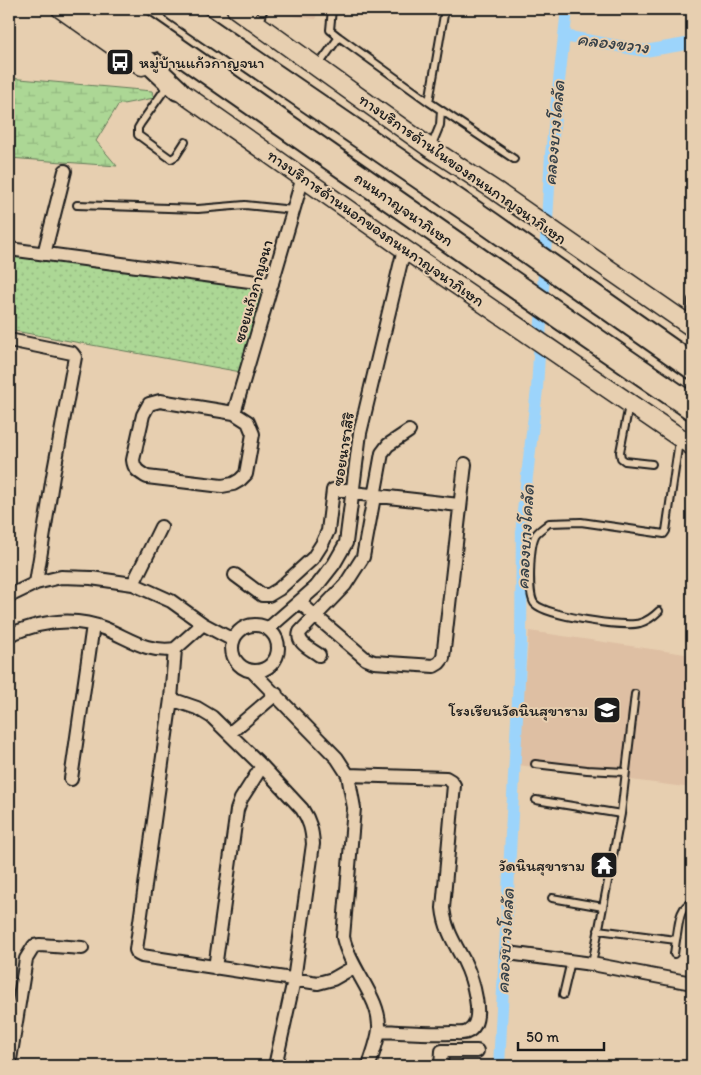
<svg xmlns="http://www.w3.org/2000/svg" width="701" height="1075" viewBox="0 0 701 1075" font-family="Itim,'Playpen Sans Thai',sans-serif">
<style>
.built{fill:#debfa3}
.grass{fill:url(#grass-dots);stroke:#647a58}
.wetland{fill:url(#wetland-marsh);stroke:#647a58}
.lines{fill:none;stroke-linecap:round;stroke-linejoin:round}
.canal{stroke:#9cd4fb;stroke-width:12}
.lane-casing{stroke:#1c1c1c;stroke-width:10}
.street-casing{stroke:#1c1c1c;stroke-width:16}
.secondary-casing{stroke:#1c1c1c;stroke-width:21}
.primary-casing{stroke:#1c1c1c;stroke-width:24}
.highway-casing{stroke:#1c1c1c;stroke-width:28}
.lane{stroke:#e7cfb0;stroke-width:6}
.street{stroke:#e7cfb0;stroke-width:12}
.secondary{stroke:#e7cfb0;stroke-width:18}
.primary{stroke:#e7cfb0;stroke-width:20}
.highway{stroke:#e7cfb0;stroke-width:24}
.labels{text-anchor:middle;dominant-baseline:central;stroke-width:4;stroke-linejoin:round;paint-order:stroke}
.poi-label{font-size:16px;fill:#1c1c1c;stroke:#e7cfb0;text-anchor:end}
.street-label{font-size:16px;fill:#1c1c1c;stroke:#e7cfb0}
.water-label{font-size:18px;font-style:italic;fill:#364149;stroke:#e7cfb0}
</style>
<defs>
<pattern id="grass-dots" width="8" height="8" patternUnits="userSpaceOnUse" patternTransform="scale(1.25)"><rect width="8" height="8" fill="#acd795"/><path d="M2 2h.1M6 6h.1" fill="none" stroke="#93b880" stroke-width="1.8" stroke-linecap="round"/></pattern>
<pattern id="wetland-marsh" width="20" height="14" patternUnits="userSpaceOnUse" patternTransform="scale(1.25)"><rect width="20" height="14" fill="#acd795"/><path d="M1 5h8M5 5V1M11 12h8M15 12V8" fill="none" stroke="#93b880"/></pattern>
</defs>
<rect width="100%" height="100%" fill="#e7cfb0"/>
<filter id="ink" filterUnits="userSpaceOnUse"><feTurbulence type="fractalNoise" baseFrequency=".02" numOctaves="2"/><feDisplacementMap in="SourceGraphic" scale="10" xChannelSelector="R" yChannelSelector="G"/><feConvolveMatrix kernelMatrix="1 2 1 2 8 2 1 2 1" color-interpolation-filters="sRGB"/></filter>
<g filter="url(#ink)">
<path class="built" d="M272,9H317L316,19L279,14Z
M529,631L692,655V788L518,765Z"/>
<path class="grass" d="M9,254L263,288L241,372L9,330Z"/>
<path class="wetland" d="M9,78L152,91L154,98L118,105L96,141L117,166L9,158Z"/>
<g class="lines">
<path class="canal" d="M564,36L645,51L692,43
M499,1066L521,641L522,520L537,389L551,154L567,9"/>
<defs>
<path id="lane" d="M9,11L12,9
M258,23L264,9
M339,37L429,102
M318,66L339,37L330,30L332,9
M168,85L141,123L138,128V135L171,159L176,156L185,142
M441,110L514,159
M431,147L440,125L441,110L429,102L445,9
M77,205L198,209L245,205L293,210
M691,324L692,300
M629,405L620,452L621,458L625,461L652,464
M659,611C654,616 647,621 640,623C625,628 547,616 535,604C527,596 530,547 535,536C537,531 545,527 549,523L581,522L664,534L666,531L679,441
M535,764L587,770L625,772
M536,800L621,814
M552,898L603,907
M598,930L676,940L674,954
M676,940C679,928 678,906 692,903
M592,964L621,814L635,694
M563,995L571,961"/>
<path id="street" d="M9,249L272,284
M44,254L65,171
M9,340L72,353L75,357L53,476L36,583L61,577L91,578L133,584L171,601L203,624
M234,413L248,422L253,434L246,474L240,480L233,484L222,486L147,477C139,472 134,470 133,460L143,415L149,404L160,401L234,413L303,177
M353,493L459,505
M235,575L262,595H269L279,589L313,558L322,544L328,531L333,490H353
M133,584L161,527
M9,596L36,583
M299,602L366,659L374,662L434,666L439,663L443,658L465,464
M232 648a23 23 0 1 1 46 0a23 23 0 1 1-46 0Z
M269,628L316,587L334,564L346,543L360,433L404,249
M9,635C39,622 74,616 106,629C130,639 147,653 175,649
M233,640L203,624L175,649L171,699L136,950L138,954L142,956L318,983L333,979L354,967
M319,655C311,649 296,643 300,632L345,585L363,557L382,453L388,445L409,431
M252,671L337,758L348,775L354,808L343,937C350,970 381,998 379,1029C378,1041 372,1055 369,1066
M171,699L197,708L212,717L262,766L302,809C310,821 312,830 313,844L294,980L275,1066
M230,733L276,694
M348,775L446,778L451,781L454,785L443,908C445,929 455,944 464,961C471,975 488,1023 467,1032C463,1034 457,1033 452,1033C428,1034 404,1032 379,1031
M71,779L93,625
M508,953L592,964L692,983
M215,968L237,810L241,799L262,766
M9,1066L26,959L34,946L40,945L82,948
M441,1066L442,1051H477"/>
<path id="secondary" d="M61,9L142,66
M236,9L430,148L496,191L692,327
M168,83L404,249L692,446"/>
<path id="primary" d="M88,9L100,17L153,42
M115,31L178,90"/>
<path id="highway" d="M118,9L481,262L692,407
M176,9L491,225L692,366"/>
</defs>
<use href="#lane" class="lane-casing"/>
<use href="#street" class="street-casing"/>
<use href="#secondary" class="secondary-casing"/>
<use href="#primary" class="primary-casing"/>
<use href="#highway" class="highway-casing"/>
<use href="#lane" class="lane"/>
<use href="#street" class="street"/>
<use href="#secondary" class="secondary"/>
<use href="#primary" class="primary"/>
<use href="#highway" class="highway"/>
</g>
</g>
<defs>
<symbol id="bus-square" viewBox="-11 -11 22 22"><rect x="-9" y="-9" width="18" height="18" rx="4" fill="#1c1c1c" stroke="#e7cfb0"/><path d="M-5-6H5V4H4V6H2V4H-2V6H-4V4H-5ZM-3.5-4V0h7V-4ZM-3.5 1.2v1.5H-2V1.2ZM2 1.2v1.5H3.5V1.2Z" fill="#fff"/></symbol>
<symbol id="school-square" viewBox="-11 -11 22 22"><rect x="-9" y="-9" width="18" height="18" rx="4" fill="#1c1c1c" stroke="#e7cfb0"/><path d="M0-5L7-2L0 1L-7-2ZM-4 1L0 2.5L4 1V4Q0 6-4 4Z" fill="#fff"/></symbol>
<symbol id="temple-square" viewBox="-11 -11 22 22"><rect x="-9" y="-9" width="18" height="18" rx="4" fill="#1c1c1c" stroke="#e7cfb0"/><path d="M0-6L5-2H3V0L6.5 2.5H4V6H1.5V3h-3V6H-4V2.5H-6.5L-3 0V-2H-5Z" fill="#fff"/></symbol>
</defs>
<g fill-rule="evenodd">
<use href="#bus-square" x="104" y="46" width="32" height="32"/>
<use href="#school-square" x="591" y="694" width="32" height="32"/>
<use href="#temple-square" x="588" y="849" width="32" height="32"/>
</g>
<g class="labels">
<g class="poi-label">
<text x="139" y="62" text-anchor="start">หมู่บ้านแก้วกาญจนา</text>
<text x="588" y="710">โรงเรียนวัดนินสุขาราม</text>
<text x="585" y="865">วัดนินสุขาราม</text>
</g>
<g class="street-label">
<text transform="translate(463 169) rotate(35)">ทางบริการด้านในของถนนกาญจนาภิเษก</text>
<text transform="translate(404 209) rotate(35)">ถนนกาญจนาภิเษก</text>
<text transform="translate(376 228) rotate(35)">ทางบริการด้านนอกของถนนกาญจนาภิเษก</text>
<text transform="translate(253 291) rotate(-74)">ซอยแก้วกาญจนา</text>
<text transform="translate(343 449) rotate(-81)">ซอยนาราสิริ</text>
</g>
<g class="water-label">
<text transform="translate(613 43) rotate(7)">คลองขวาง</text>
<text transform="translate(554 133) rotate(-85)">คลองบางโคลัด</text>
<text transform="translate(525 537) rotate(-87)">คลองบางโคลัด</text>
<text transform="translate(505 941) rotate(-87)">คลองบางโคลัด</text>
</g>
</g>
<rect width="701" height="1075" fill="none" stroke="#e7cfb0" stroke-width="30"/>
<rect x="15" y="15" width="671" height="1045" fill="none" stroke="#1c1c1c" stroke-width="2" filter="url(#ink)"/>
<path d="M518 1042v8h86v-8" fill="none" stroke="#1c1c1c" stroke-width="2.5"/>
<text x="526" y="1042" font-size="15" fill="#1c1c1c" stroke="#e7cfb0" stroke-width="4" paint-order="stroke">50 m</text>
</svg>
